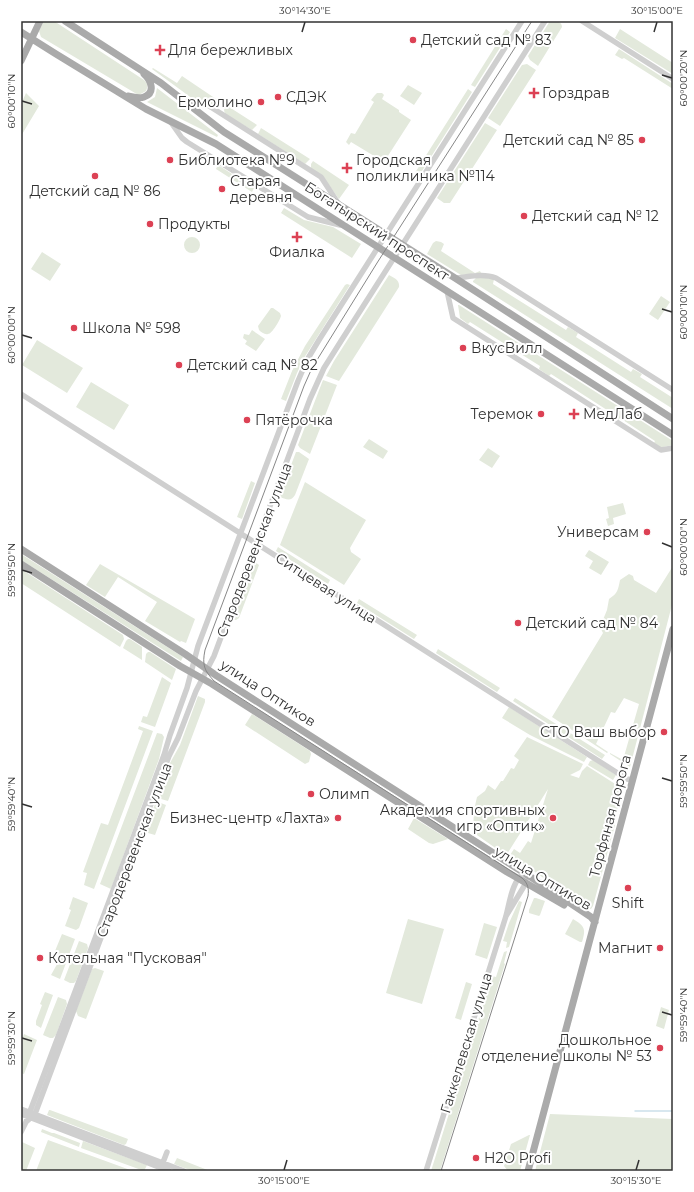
<svg xmlns="http://www.w3.org/2000/svg" width="694" height="1192" viewBox="0 0 694 1192" font-family="Montserrat,sans-serif">
<style>
.green{fill:#e3e9dc}
.lines{fill:none;stroke-linecap:round;stroke-linejoin:round}
.stream{stroke:#cce0ea;stroke-width:1.5}
.minor{stroke:#cfcfcf;stroke-width:5.5}
.major{stroke:#aaa;stroke-width:7}
.tram{stroke:#878787;stroke-width:1}
.ticks{fill:none;stroke:#323232;stroke-width:1.5}
.poi-dot{fill:#dc4154;stroke:#fff;stroke-width:1.5}
.labels{text-anchor:middle;dominant-baseline:central;stroke-width:4;stroke-linejoin:round;paint-order:stroke}
.poi-label{font-size:14px;fill:#323232;stroke:#fff;text-anchor:start}
.street-label{font-size:14px;fill:#323232;stroke:#fff}
.neatline{fill:none;stroke:#323232;stroke-width:1.5}
.ticks-label{font-size:10px;text-anchor:middle;fill:#323232}
</style>
<rect width="100%" height="100%" fill="#fff"/>
<path class="green" d="M44,21H54L144,80C148,84 148,86 146,91L139,95L135,93L41,37L39,31Z
M550,21C555,21 562,21 562,27L538,66L530,60L528,56Z
M506,29L510,32L475,87L471,85Z
M620,29L673,63V74L615,38Z
M619,49L673,84V89L624,58L622,59L615,55Z
M527,64L536,70L500,126L488,118L522,65Z
M153,68L177,83L182,76L222,103L218,108L193,99L152,69Z
M408,85L422,93L414,105L400,96Z
M157,88L218,135L217,137L147,102L155,97Z
M468,89L472,92L417,179L413,176Z
M26,93L39,106L21,136V104Z
M377,93H382L384,95L382,99L399,110V112L411,120L384,162L351,142L349,145L346,142L351,133L355,134L374,102L371,100L375,95Z
M226,105L257,125L252,130L225,114L224,110Z
M485,123L497,130L450,203H444L437,198Z
M261,128L310,159L305,164L258,134Z
M313,161L349,185L339,199L324,178L311,168V164Z
M218,165L254,188L252,192L216,169Z
M284,208L304,220L333,227L361,244L352,258L281,213Z
M184 245a8 8 0 1 1 16 0a8 8 0 1 1-16 0Z
M436,241L441,242L444,244L441,251L475,273L480,271L481,273L461,275L427,254L433,243Z
M42,252L61,264L50,281L31,269Z
M389,275C394,278 400,280 399,287L339,381L326,376L334,361Z
M476,278H489L494,279L493,284L566,330L568,327L578,333L576,337L631,372L633,369L642,374L640,377L673,398V409L473,282V281Z
M347,284L350,285L304,358L297,373L286,401L281,399L292,371L305,346L345,285Z
M661,296L670,302L658,320L649,314Z
M458,305H459L673,441V445L663,447H660L654,443L655,441L620,418L618,420L606,413L607,410L551,374L549,376L539,369L540,366L470,322L468,324L460,318Z
M271,308H273L280,313L281,316C280,320 272,334 268,334C265,335 261,332 259,330L258,326Z
M252,330L265,339L256,351L245,344L247,341L243,338L244,334L249,335Z
M37,340L83,368L67,393L22,365Z
M323,380L337,385L310,454L300,448L298,445Z
M91,382L129,405L114,430L76,407Z
M369,439L388,451L383,459L363,447Z
M488,448L500,456L492,468L479,460Z
M296,452H299L309,459L295,495C291,502 286,499 279,497Z
M251,481L255,483L242,519L237,517Z
M305,482L366,520L350,548L351,552L361,559L344,585L280,545Z
M623,503L626,514L613,518L614,524L608,526L606,519L609,518L607,507Z
M278,547L330,580L328,584L276,551Z
M589,550L609,562L601,575L589,568L593,561L585,556Z
M21,554L183,657L181,661L21,560Z
M255,562L259,565L239,618L236,620H233Z
M100,564L195,619L186,643L181,641L180,642L145,621L157,602L118,577L105,597L86,585Z
M673,566V601L630,767L610,754V753L623,760L639,704L624,698L615,713L611,712L596,744L608,752L607,753L552,717L603,633L600,627L607,610L609,599C618,593 618,590 620,580L629,574L633,576L634,580L656,593Z
M21,569L123,635L124,639L120,647L21,583Z
M359,599L417,635L414,639L357,603Z
M128,639H130L142,647V660L123,648L126,641Z
M438,649L500,688L497,692L436,653Z
M148,652H150L176,669L172,680L145,662L146,654Z
M162,677L171,683L155,727L141,722L143,716L147,717Z
M198,696L205,699V702L168,801L161,799L158,795L170,763L180,745Z
M515,698L605,755L602,759L513,701Z
M509,707L587,757L584,762L530,735L502,718Z
M252,714L310,751L311,754L309,762L305,764L245,725Z
M139,726L153,731L94,889L84,885L87,873L83,872L101,823L108,825L143,731L138,729Z
M157,733L162,734L164,737L159,759L111,889L100,884Z
M527,737L583,764L580,770L570,775L579,778L582,771L587,766L623,789L613,824L615,825L593,906L591,909H585L544,880L545,879L510,855L514,849L520,853L528,841L531,843L548,789L507,854H504L474,833L473,831L474,810L477,797L485,791L488,785L495,790L501,781H503L511,768L514,769L519,760L514,756Z
M593,760L616,775L613,780L588,765L590,761Z
M158,802L166,805L155,835L148,833L146,829L155,804Z
M414,818L448,839L433,844L429,843L408,829Z
M73,897L88,903L79,928L76,930L65,926L71,910L69,909Z
M534,898H536L545,901L540,915L539,916L529,913V910Z
M519,901L522,902L509,947L506,948L507,942L503,941L509,923Z
M408,919L444,929L422,1004L386,993Z
M573,919C585,926 586,929 582,942H580L565,934Z
M484,923L497,927L487,959L475,955Z
M62,934L75,939L60,979L51,975L60,959L55,951Z
M79,941L87,944L88,948L76,981L74,983H70L64,980Z
M507,951L504,963L505,964L440,1171H431L492,976L496,977L504,952Z
M95,968L104,971L86,1019L78,1016L76,1011L92,969Z
M466,982L472,984L461,1020L455,1018Z
M45,992L53,995L41,1028L36,1025V1021L42,1005L40,1004Z
M58,997L66,1000L67,1004L56,1035L53,1038H50L43,1035Z
M661,1007L669,1010L664,1029L656,1026Z
M24,1034L37,1040L24,1074L21,1073V1042Z
M49,1110H50L128,1139L126,1144L124,1145L47,1115Z
M550,1114L673,1119V1171H535Z
M42,1129L52,1133H54L80,1143L79,1147L41,1132Z
M529,1135H530L520,1171H508L504,1166L511,1144Z
M48,1140L133,1171H36Z
M83,1141L147,1165L144,1171L81,1148Z
M22,1142L35,1148L26,1171H21V1145Z
M177,1158L210,1171H192L174,1164Z"/>
<g class="lines">
<path class="stream" d="M635,1111H673"/>
<path class="minor" d="M582,21L673,79
M187,102L206,104L321,177L338,203
M170,121L182,138L187,142L308,217L340,225
M455,278C468,277 483,273 496,278L673,390
M447,291L453,318L661,450L673,448
M21,394L616,772L627,779L633,780
M506,916L526,883L525,879
M21,1109L184,1171
M21,1114L169,1171
M26,1122L35,1114L169,756L178,738L196,691L214,656L310,399L324,368L341,341L545,21
M21,1132L26,1122L164,755L170,735L187,688L198,646L298,381L307,360L319,340L522,21
M162,1165L167,1152
M426,1171L506,916C509,905 512,884 520,877"/>
<path class="major" d="M65,21L161,83L224,132L455,278L673,419
M21,32L56,54L146,109L216,144L673,435
M21,61L40,21
M128,96C132,97 139,99 144,97C156,93 151,80 144,74
M21,549L185,654L217,676L540,883L591,917L595,922
M21,564L180,666L212,684L507,872L564,905
M528,1171L673,629"/>
<path class="tram" d="M441,1171L528,896C529,889 528,883 522,878L214,681C204,670 202,665 205,650L304,386L312,368L377,263L532,21"/>
</g>
<path class="ticks" d="M302,32L305,22M654,32L657,22M662,75L672,78M22,101L32,104M662,309L672,312M22,335L32,338M662,543L672,547M22,570L32,573M662,778L672,781M22,804L32,807M662,1012L672,1015M22,1038L32,1041M284,1170L287,1160M636,1170L639,1160"/>
<g class="poi-dot">
<circle cx="413" cy="40" r="4"/>
<path d="M158 44h4v4h4v4h-4v4h-4v-4h-4v-4h4z"/>
<path d="M532 87h4v4h4v4h-4v4h-4v-4h-4v-4h4z"/>
<circle cx="278" cy="97" r="4"/>
<circle cx="261" cy="102" r="4"/>
<circle cx="642" cy="140" r="4"/>
<circle cx="170" cy="160" r="4"/>
<path d="M345 162h4v4h4v4h-4v4h-4v-4h-4v-4h4z"/>
<circle cx="95" cy="176" r="4"/>
<circle cx="222" cy="189" r="4"/>
<circle cx="524" cy="216" r="4"/>
<circle cx="150" cy="224" r="4"/>
<path d="M295 231h4v4h4v4h-4v4h-4v-4h-4v-4h4z"/>
<circle cx="74" cy="328" r="4"/>
<circle cx="463" cy="348" r="4"/>
<circle cx="179" cy="365" r="4"/>
<circle cx="541" cy="414" r="4"/>
<path d="M572 408h4v4h4v4h-4v4h-4v-4h-4v-4h4z"/>
<circle cx="247" cy="420" r="4"/>
<circle cx="647" cy="532" r="4"/>
<circle cx="518" cy="623" r="4"/>
<circle cx="664" cy="732" r="4"/>
<circle cx="311" cy="794" r="4"/>
<circle cx="338" cy="818" r="4"/>
<circle cx="553" cy="818" r="4"/>
<circle cx="628" cy="888" r="4"/>
<circle cx="660" cy="948" r="4"/>
<circle cx="40" cy="958" r="4"/>
<circle cx="660" cy="1048" r="4"/>
<circle cx="476" cy="1158" r="4"/>
</g>
<g class="labels">
<g class="poi-label">
<text x="421" y="40">Детский сад № 83</text>
<text x="168" y="50">Для бережливых</text>
<text x="542" y="93">Горздрав</text>
<text x="286" y="97">СДЭК</text>
<text x="253" y="102" text-anchor="end">Ермолино</text>
<text x="634" y="140" text-anchor="end">Детский сад № 85</text>
<text x="178" y="160">Библиотека №9</text>
<text x="356" y="160">Городская<tspan x="356" dy="16">поликлиника №114</tspan></text>
<text x="230" y="181">Старая<tspan x="230" dy="16">деревня</tspan></text>
<text x="95" y="191" text-anchor="middle">Детский сад № 86</text>
<text x="532" y="216">Детский сад № 12</text>
<text x="158" y="224">Продукты</text>
<text x="297" y="252" text-anchor="middle">Фиалка</text>
<text x="82" y="328">Школа № 598</text>
<text x="471" y="348">ВкусВилл</text>
<text x="187" y="365">Детский сад № 82</text>
<text x="533" y="414" text-anchor="end">Теремок</text>
<text x="583" y="414">МедЛаб</text>
<text x="255" y="420">Пятёрочка</text>
<text x="639" y="532" text-anchor="end">Универсам</text>
<text x="526" y="623">Детский сад № 84</text>
<text x="656" y="732" text-anchor="end">СТО Ваш выбор</text>
<text x="319" y="794">Олимп</text>
<text x="545" y="810" text-anchor="end">Академия спортивных<tspan x="545" dy="16">игр «Оптик»</tspan></text>
<text x="330" y="818" text-anchor="end">Бизнес-центр «Лахта»</text>
<text x="628" y="903" text-anchor="middle">Shift</text>
<text x="652" y="948" text-anchor="end">Магнит</text>
<text x="48" y="958">Котельная "Пусковая"</text>
<text x="652" y="1040" text-anchor="end">Дошкольное<tspan x="652" dy="16">отделение школы № 53</tspan></text>
<text x="484" y="1158">H2O Profi</text>
</g>
<g class="street-label">
<text transform="translate(377 231) rotate(33)">Богатырский проспект</text>
<text transform="translate(254 550) rotate(-69)">Стародеревенская улица</text>
<text transform="translate(326 588) rotate(33)">Ситцевая улица</text>
<text transform="translate(268 693) rotate(33)">улица Оптиков</text>
<text transform="translate(610 816) rotate(-75)">Торфяная дорога</text>
<text transform="translate(134 850) rotate(-69)">Стародеревенская улица</text>
<text transform="translate(543 878) rotate(31)">улица Оптиков</text>
<text transform="translate(466 1043) rotate(-73)">Гаккелевская улица</text>
</g>
</g>
<rect width="694" height="1192" fill="none" stroke="#ffffff" stroke-width="44"/>
<rect x="22" y="22" width="650" height="1148" class="neatline"/>
<g class="ticks-label">
<text x="305" y="14">30°14'30"E</text>
<text x="657" y="14">30°15'00"E</text>
<text transform="translate(683 78) rotate(-90)" y="4">60°00'20"N</text>
<text transform="translate(11 101) rotate(-90)" y="4">60°00'10"N</text>
<text transform="translate(683 312) rotate(-90)" y="4">60°00'10"N</text>
<text transform="translate(11 335) rotate(-90)" y="4">60°00'00"N</text>
<text transform="translate(683 547) rotate(-90)" y="4">60°00'00"N</text>
<text transform="translate(11 570) rotate(-90)" y="4">59°59'50"N</text>
<text transform="translate(683 781) rotate(-90)" y="4">59°59'50"N</text>
<text transform="translate(11 804) rotate(-90)" y="4">59°59'40"N</text>
<text transform="translate(683 1015) rotate(-90)" y="4">59°59'40"N</text>
<text transform="translate(11 1038) rotate(-90)" y="4">59°59'30"N</text>
<text x="284" y="1184">30°15'00"E</text>
<text x="636" y="1184">30°15'30"E</text>
</g>
</svg>
